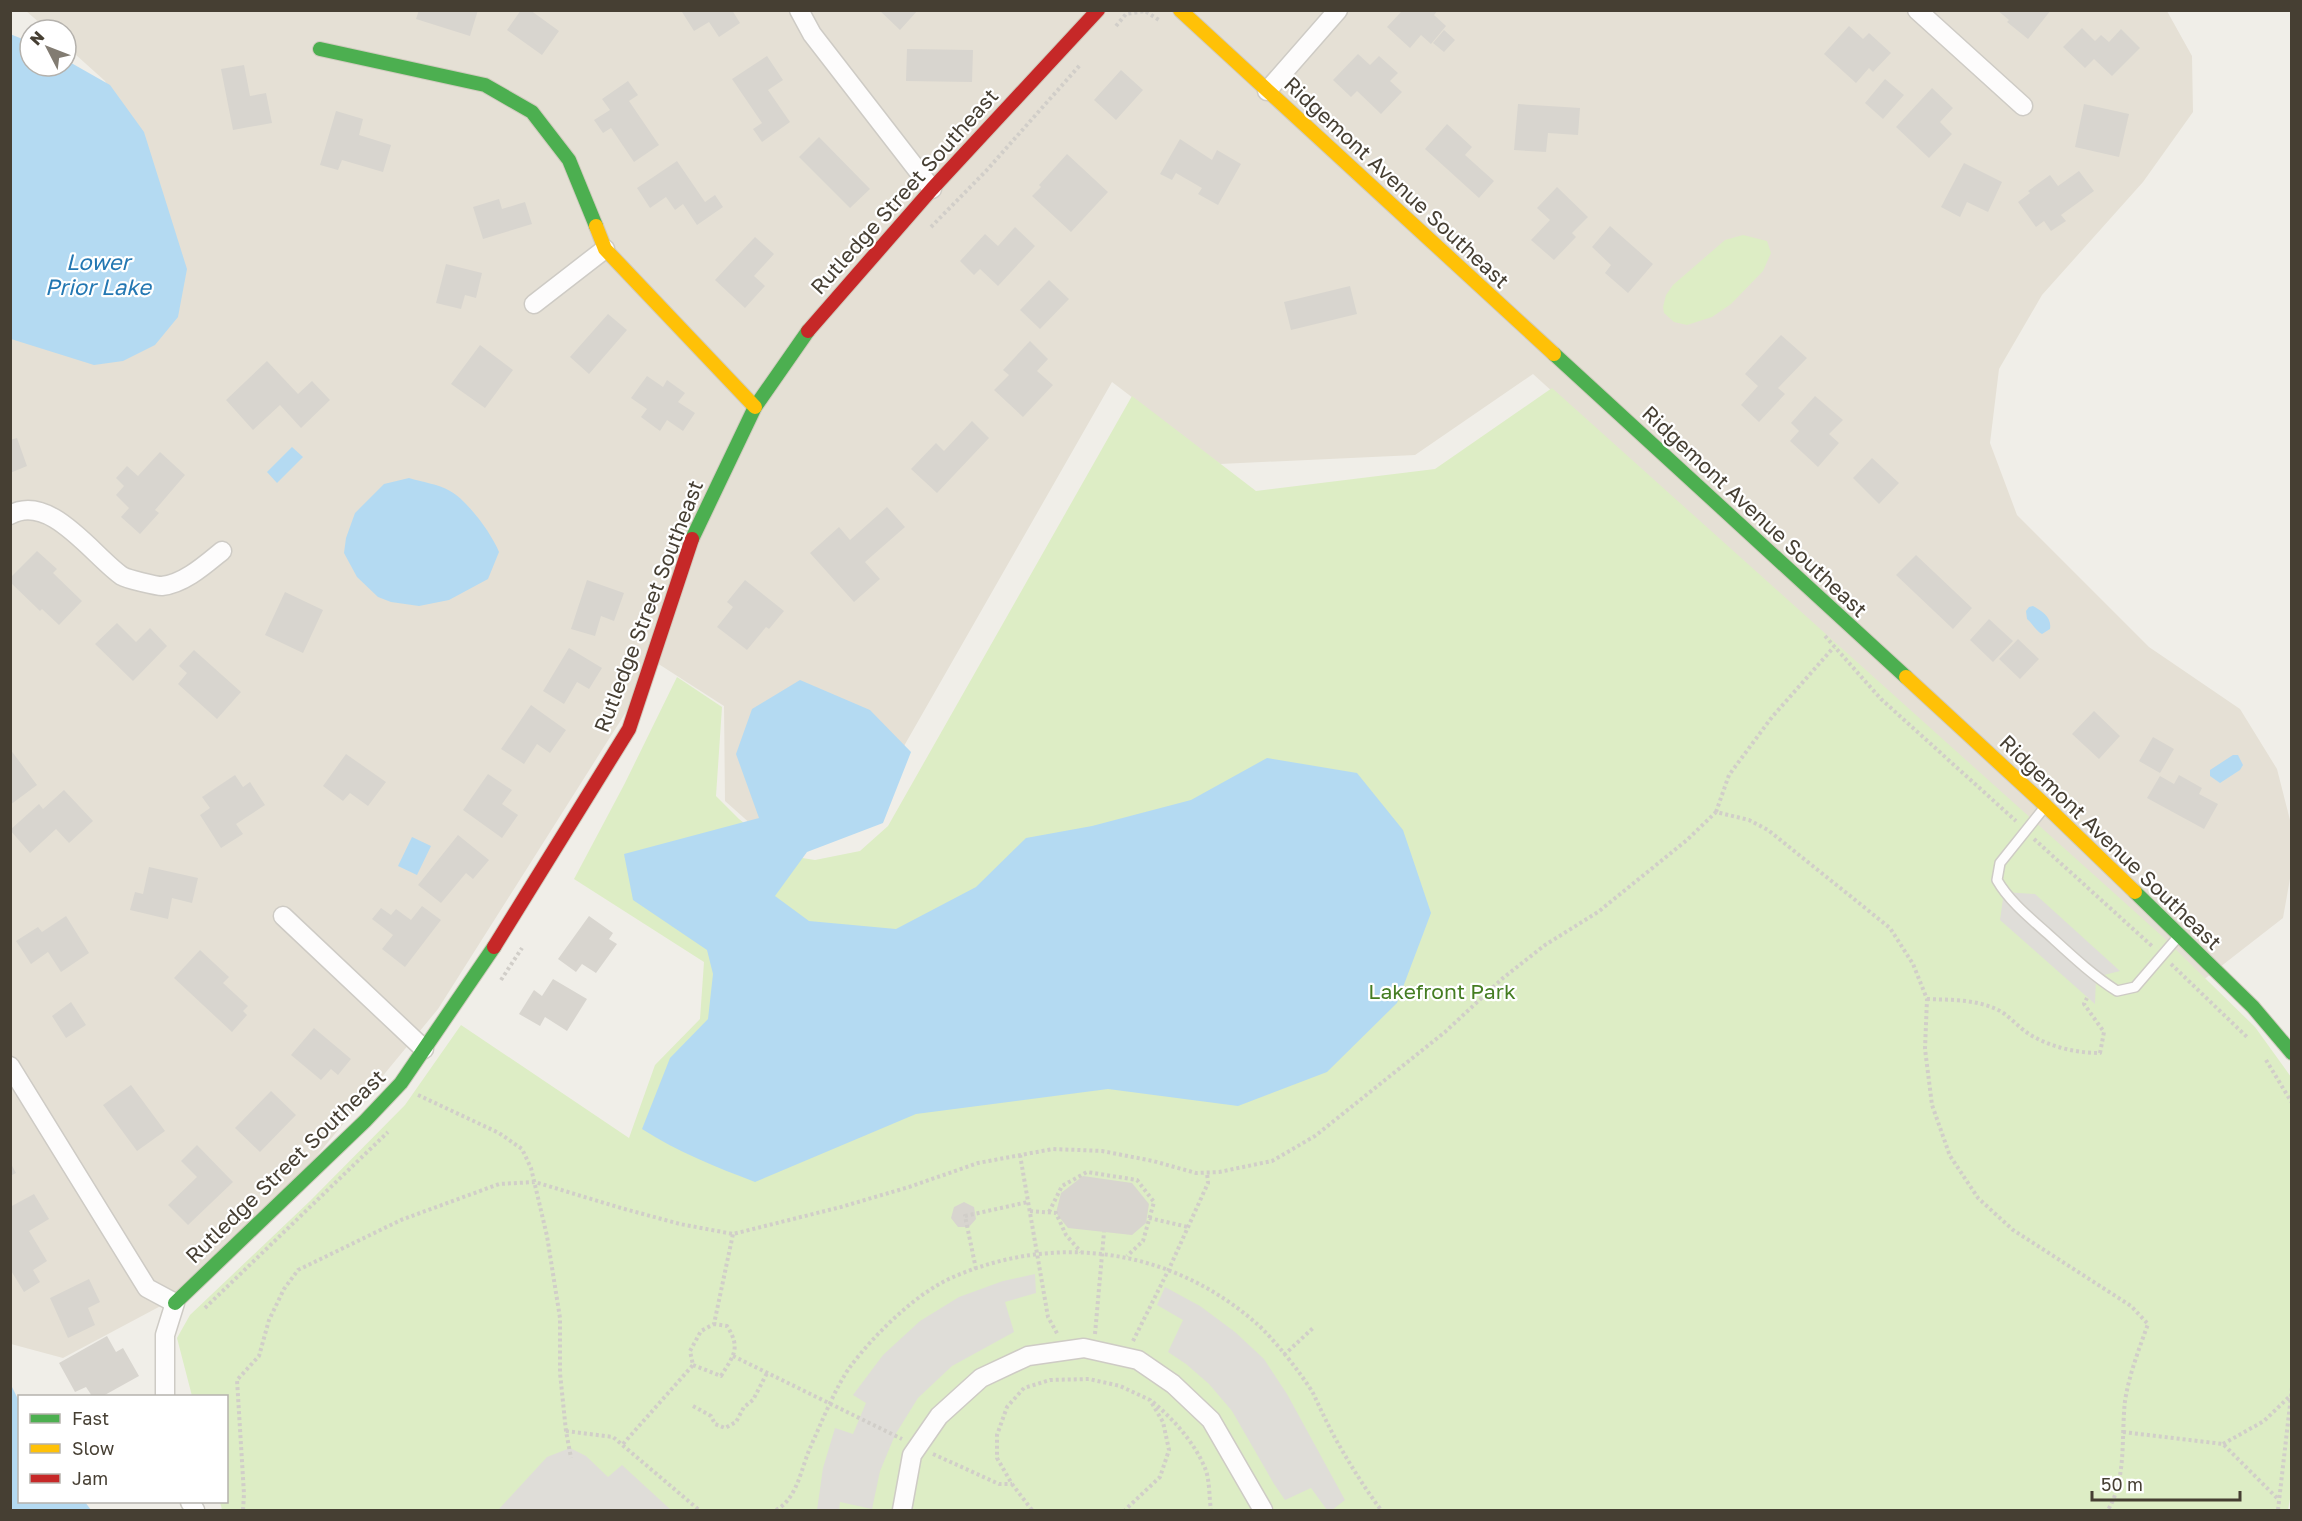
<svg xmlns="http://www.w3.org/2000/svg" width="2302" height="1521" viewBox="0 0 2302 1521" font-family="'Golos Text',sans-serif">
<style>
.residential{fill:#e5e0d5}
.green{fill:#ddedc5}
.parking{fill:#dfddd8}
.water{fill:#b4daf2}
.building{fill:#d8d5cf}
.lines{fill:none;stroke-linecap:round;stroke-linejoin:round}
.lane-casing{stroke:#cecbc5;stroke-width:12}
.street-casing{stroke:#cecbc5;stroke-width:21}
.fast-casing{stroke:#d0cbbe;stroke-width:16}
.slow-casing{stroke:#d0cbbe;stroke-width:16}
.jam-casing{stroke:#d0cbbe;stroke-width:16}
.path{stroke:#d1cec9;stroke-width:4;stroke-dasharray:3 3;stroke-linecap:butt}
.lane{stroke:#fdfcfc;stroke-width:9}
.street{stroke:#fdfcfc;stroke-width:18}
.fast{stroke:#4caf50;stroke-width:14}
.slow{stroke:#ffc107;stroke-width:14}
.jam{stroke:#c62828;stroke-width:14}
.labels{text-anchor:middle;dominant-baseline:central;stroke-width:4.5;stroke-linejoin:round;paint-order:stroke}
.street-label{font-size:21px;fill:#463f33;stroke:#fff}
.park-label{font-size:21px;fill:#457d22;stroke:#fff}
.water-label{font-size:22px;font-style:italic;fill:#2377b2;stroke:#fff}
</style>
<rect width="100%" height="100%" fill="#f0eee8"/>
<path class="residential" d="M26,11H2167L2192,56L2193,112L2143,182L2042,295L1999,369L1990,443L2017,515L2149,647L2240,709L2277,769L2291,824V873L2283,918L2202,981L1533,374L1415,455L1220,464L1112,382L864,816L770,841L725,801L724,706L657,663L438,1009L291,1187L170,1301L63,1358L11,1344L10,318L137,144L105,81L66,46V30H48Z"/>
<path class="green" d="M1743,235L1767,241L1771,253L1763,271L1731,304L1712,317L1687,325L1674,322L1664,313L1663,307L1666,295L1673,285L1725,240Z
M1552,388L2163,937L2255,1027L2291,1077L2292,1488L2288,1510H222L220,1502H226V1396H192L177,1338L190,1315L310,1201L405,1105L461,1025L629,1138L655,1065L700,1019L704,962L574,879L625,783L677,677L722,707L716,796L739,819L783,855L815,860L860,851L888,826L1132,396L1256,491L1435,469Z"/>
<path class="parking" d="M2004,892L2035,894L2120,971L2096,977L2095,1004L2000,920Z
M1035,1274L1036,1293L1005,1302L1014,1332L952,1366L918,1398L895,1435L880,1471L872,1509L840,1502L839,1510H817L823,1468L835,1428L853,1434L866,1403L853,1395L883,1355L920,1321L959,1297L1003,1281Z
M1165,1287L1200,1306L1235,1332L1264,1359L1287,1394L1345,1500L1332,1510H1327L1311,1488L1285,1500L1274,1484L1232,1411L1209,1384L1186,1364L1168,1352L1183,1320L1157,1305Z
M570,1448L586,1456L608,1477L622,1465L671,1510L499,1509L547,1457Z"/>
<path class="water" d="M10,34L30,42V66H66V60L110,85L144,132L187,269L178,317L155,345L123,361L94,365L11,339Z
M292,447L303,457L277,483L267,472Z
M409,478C422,482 438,484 450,491C467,500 492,534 499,552L488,579L449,600L419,606L391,602L378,597L357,577L344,553L346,538L355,513L384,484Z
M2033,606C2042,611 2052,617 2050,629L2042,634C2036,631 2033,624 2027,619L2026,611L2029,607Z
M800,680L870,710L911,752L883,823L807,852L775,896L809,921L896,929L976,887L1026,838L1092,826L1191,800L1267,758L1357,773L1403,830L1431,913L1397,1003L1327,1072L1238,1106L1108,1089L916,1114L755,1182C716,1167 678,1152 642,1129L670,1058L708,1019L713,974L707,950L633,900L624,854L759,818L736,754L752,709Z
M2233,755H2238L2243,765L2240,770L2220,783L2210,776V770Z
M412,837L431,846L417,875L398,866Z
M11,1385L19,1401L20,1502H85L91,1510H11Z"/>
<path class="building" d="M419,10H478L470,36L416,19Z
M521,10H530L559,31L542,55L507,30Z
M684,10H732L740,23L719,37L709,22L694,31L682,12Z
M879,10H918L900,30Z
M1399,10H1438L1434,15L1446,26L1431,44L1421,35L1410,48L1387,27L1401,12Z
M1997,10H2051L2028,39L2007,22L2009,20Z
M1849,26L1863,39L1869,33L1891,53L1873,72L1869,68L1856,83L1824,54Z
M2082,28L2095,41L2101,35L2109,42L2121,29L2140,48L2112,76L2094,59L2085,68L2063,47Z
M1444,30L1455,40L1444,52L1433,43Z
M907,49L973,50L972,82L906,81Z
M1358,54L1370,65L1379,56L1398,73L1390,81L1402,92L1381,114L1357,91L1351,97L1333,80Z
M767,56L783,80L768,90L790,122L762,142L753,129L762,123L732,79Z
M244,65L250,96L266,93L272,123L233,130L221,69Z
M1121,70L1143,90L1116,120L1094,100Z
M1885,79L1904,95L1883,119L1865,103Z
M628,81L638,95L629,101L659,145L634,162L611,128L603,133L594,120L610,110L602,99Z
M1932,88L1953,108L1940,122L1952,134L1929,158L1896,127Z
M1518,104L1580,108L1578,135L1548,133L1546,152L1514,150Z
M2084,104L2129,114L2119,157L2075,147Z
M336,111L363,119L359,135L391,145L383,172L342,160L338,170L320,165Z
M1447,124L1472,147L1465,155L1494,181L1479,198L1425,149Z
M819,137L870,189L850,208L799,157Z
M1180,139L1212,160L1217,150L1241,164L1218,205L1198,194L1202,188L1176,173L1172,180L1160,174Z
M1067,154L1108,192L1071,232L1032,196L1041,187L1039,185Z
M677,161L705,202L715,195L723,207L697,225L683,204L675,210L666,197L650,208L637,188Z
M1964,163L2002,182L1988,212L1967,202L1960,217L1941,207Z
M2079,171L2094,191L2061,215L2066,221L2051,231L2044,221L2036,227L2018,202L2030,193L2028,191L2050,175L2058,186Z
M1557,187L1588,217L1572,233L1576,237L1554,260L1531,240L1550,220L1537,208Z
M499,199L502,209L525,202L532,224L483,239L473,207Z
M1610,226L1653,264L1628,293L1605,273L1611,265L1592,247Z
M1015,227L1035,246L998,286L980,269L974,275L960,261L985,234L998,246Z
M755,237L774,254L754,276L765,286L745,308L715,280Z
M446,264L482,273L476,298L465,295L461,309L436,303Z
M1049,280L1069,299L1040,329L1020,310Z
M1350,286L1357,314L1291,330L1284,302Z
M608,314L627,330L589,374L570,357Z
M1781,335L1807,358L1778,388L1785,394L1759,422L1741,405L1758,386L1745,374Z
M1030,341L1048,359L1037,371L1053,385L1023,417L994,390L1009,375L1003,370Z
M480,345L513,370L485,408L451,384Z
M267,361L298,394L312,381L330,400L301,428L280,405L253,430L226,400Z
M647,376L663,387L667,380L685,393L678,402L695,413L683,431L667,420L660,431L641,417L647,409L631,398Z
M1815,396L1843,420L1829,434L1839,443L1818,467L1790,441L1799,431L1791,423Z
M972,421L989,438L937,493L911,469L936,443L944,451Z
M17,438L27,466L10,473V440Z
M160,452L185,475L155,510L159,513L140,534L121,517L129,508L116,495L124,486L116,478L127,466L138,476Z
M1872,458L1899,483L1879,504L1853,478Z
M887,507L905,527L865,562L880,579L854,602L810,553L839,527L850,540Z
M37,551L57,569L53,573L82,601L59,625L42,609L40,611L10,582V578Z
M1916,555L1972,608L1953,629L1896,575Z
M587,580L624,593L614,621L601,616L595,636L571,629Z
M745,580L784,611L769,629L766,627L747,650L717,627L733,607L727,602Z
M285,592L323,610L303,653L265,635Z
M1989,619L2013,641L1993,662L1970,640Z
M117,623L136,642L150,628L167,646L133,681L95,644Z
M2018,639L2039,659L2020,679L1999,659Z
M569,648L602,668L589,689L577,682L564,704L543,691Z
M194,650L241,692L217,719L178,684L187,673L179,666Z
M531,705L566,730L550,753L537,744L524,764L501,749Z
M2094,711L2120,736L2099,759L2072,734Z
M2153,737L2174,749L2160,773L2139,761Z
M10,749L37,785L10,805Z
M346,754L386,782L368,806L350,793L343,801L323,786Z
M488,774L512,790L502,804L518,815L502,838L463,810Z
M235,775L243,787L250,782L265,805L236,824L243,834L221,848L200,815L210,808L202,797Z
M2179,775L2202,788L2199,794L2218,804L2204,829L2147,798L2160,776L2174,784Z
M64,790L93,821L69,843L56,829L30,853L10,830L39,804L43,809Z
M458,835L489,860L473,879L466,873L441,903L418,885Z
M149,867L198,878L192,903L172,898L168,919L130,910L135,892L143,894Z
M422,906L441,920L405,967L382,949L393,935L372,919L381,908L391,915L396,909L411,920Z
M66,916L89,953L61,972L48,952L31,964L16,941L38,927L42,932Z
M589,916L613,933L609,939L617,944L596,973L582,964L576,972L558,959Z
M200,950L229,977L223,983L248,1006L243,1011L247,1015L232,1032L174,978Z
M553,979L587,999L567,1031L545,1017L540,1026L519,1014L534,990L542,996Z
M71,1002L86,1025L66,1038L52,1016Z
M314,1028L351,1059L338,1075L331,1069L321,1080L291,1055Z
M131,1085L165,1131L137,1151L103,1105Z
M271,1091L296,1115L260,1152L235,1128Z
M197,1145L233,1182L188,1225L168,1205L197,1177L181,1161Z
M10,1162L16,1173L10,1176Z
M1083,1176L1132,1183L1149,1204L1146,1223L1132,1235L1068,1228L1056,1213L1061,1193Z
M34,1194L49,1219L29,1231L47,1261L33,1270L40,1282L24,1292L10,1269V1207Z
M964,1202L974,1207L976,1219L969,1227H958L951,1218L954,1207Z
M89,1279L100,1302L88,1308L95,1325L68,1338L50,1298Z
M107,1336L116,1352L123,1348L139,1376L103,1396H92L86,1387L75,1392L59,1363Z"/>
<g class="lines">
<defs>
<path id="lane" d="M2044,808L2000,863L1997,880C2009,901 2030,918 2048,934C2071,955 2092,975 2117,991L2135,987L2178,937"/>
<path id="street" d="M799,10L812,34L932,189
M1917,10L2023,106
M1267,91L1338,10
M534,304L605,249
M10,515C50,492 93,556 122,576C127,579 156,586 162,586C184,584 206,564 222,551
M283,916L424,1049
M10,1066L147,1288L175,1303L165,1335V1396
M190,1502L195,1510
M902,1510L912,1455L939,1416L981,1378L1028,1356L1084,1348L1138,1360L1173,1384L1211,1420L1263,1510"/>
<path id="fast" d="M320,49L485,85L532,112L569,160L596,226
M1554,354L1906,677
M692,539L755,407L808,331
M2135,892L2253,1007L2292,1053
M175,1303L365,1121L401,1083L494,947"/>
<path id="slow" d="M1180,10L1554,354
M596,226L605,249L755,407
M1906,677L2046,806L2135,892"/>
<path id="jam" d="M808,331L932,189L1098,10
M494,947L629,729L692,539"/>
</defs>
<use href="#lane" class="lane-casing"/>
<use href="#street" class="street-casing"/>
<use href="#fast" class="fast-casing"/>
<use href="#slow" class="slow-casing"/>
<use href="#jam" class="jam-casing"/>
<path class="path" d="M1116,26L1126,14L1145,11L1159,20
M931,227L986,171L1080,65
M1825,636L1881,699L2016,821
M1716,812L1729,775L1772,717L1834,647
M2034,839L2153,947
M2171,964L2248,1038
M501,980L522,948
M1927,999C1950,1000 1974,999 1996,1009C2008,1014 2018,1027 2029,1034C2050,1047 2076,1053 2100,1053L2104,1032L2084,1004L2087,998
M2266,1060L2292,1103
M418,1095L499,1133L522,1149L531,1168L547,1236L560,1318V1373L566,1431L571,1458
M1020,1155L1048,1317L1058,1335
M1030,1211L1056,1213L1066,1235L1081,1252
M1049,1212L1062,1186L1087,1172L1137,1180L1154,1202L1143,1241L1127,1256
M1149,1218L1188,1227
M976,1269L965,1216L1028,1202
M205,1308L388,1132
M1095,1334L1104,1232
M1133,1341L1169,1269L1208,1183L1207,1173
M1284,1355L1313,1328
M733,1356L902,1439
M693,1365L721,1376C734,1355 741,1348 727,1326L714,1324
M1153,1402C1174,1420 1194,1442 1205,1468C1210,1480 1209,1498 1211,1510
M693,1406L711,1416L715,1424L725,1428L736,1422L744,1407L753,1400L767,1373
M566,1431L613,1437L699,1510
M2123,1432L2223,1444L2278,1499
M623,1444L693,1365L690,1351L701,1331L714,1324L733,1234
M2223,1444L2264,1421L2290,1396
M933,1454L999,1484H1012
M243,1510L244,1494L237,1380L259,1356L269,1320L284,1289L298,1270L401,1220L499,1184L535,1182L621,1208L680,1224L733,1234L841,1207L909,1187L978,1163L1053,1149L1102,1151L1153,1161L1196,1173L1219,1172L1272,1161L1315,1136L1445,1032L1503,978L1545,945L1598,912L1687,840L1716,812L1749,820L1768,830L1890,928L1913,964L1927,999L1925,1049L1932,1105L1950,1156L1978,1198L2013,1230L2131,1306L2148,1324C2139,1349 2129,1375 2125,1401C2121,1437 2127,1478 2108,1510
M776,1510C797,1499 801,1469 810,1448C820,1426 836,1386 850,1367C874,1335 914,1295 951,1278C1055,1232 1170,1248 1256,1323C1273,1338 1301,1373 1313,1393C1320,1408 1327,1423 1335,1438C1349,1463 1364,1487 1381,1510
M1032,1510L1012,1484L997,1458V1435L1007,1407L1024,1388L1050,1380L1089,1379L1120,1386L1150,1400L1163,1422L1169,1450L1160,1477L1125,1510
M2278,1510L2292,1387"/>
<use href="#lane" class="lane"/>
<use href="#street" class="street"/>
<use href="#fast" class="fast"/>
<use href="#slow" class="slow"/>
<use href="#jam" class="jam"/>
</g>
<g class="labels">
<g class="street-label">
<text transform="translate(1397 182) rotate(43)">Ridgemont Avenue Southeast</text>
<text transform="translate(904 191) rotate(-48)">Rutledge Street Southeast</text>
<text transform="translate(1755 511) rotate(43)">Ridgemont Avenue Southeast</text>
<text transform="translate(648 606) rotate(-69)">Rutledge Street Southeast</text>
<text transform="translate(2111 842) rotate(44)">Ridgemont Avenue Southeast</text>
<text transform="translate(285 1166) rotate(-44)">Rutledge Street Southeast</text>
</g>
<g class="park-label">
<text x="1442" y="991">Lakefront Park</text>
</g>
<g class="water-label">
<text x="98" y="261">Lower<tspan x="98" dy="25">Prior Lake</tspan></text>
</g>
</g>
<rect width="2302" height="1521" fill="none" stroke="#463f33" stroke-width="24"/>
<rect x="18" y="1395" width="210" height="108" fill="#ffffff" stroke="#b5b2ad" stroke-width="1.5"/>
<rect x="30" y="1414" width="30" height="9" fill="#4caf50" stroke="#b5b2ad" stroke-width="1.5"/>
<text x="72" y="1425" font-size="18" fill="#463f33">Fast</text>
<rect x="30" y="1444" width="30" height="9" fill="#ffc107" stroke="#b5b2ad" stroke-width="1.5"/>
<text x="72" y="1455" font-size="18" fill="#463f33">Slow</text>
<rect x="30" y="1474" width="30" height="9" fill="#c62828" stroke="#b5b2ad" stroke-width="1.5"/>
<text x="72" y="1485" font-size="18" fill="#463f33">Jam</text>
<g transform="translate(48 48) rotate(312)"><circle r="28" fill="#ffffff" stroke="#b5b2ad" stroke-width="1.5"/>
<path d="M0-4.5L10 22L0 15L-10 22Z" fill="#827c72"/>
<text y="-9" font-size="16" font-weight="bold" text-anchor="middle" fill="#463f33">N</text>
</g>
<path d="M2092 1491v9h148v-9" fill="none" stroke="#463f33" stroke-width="3"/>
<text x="2101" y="1491" font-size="18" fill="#463f33" stroke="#ffffff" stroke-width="4.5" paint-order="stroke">50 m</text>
</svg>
